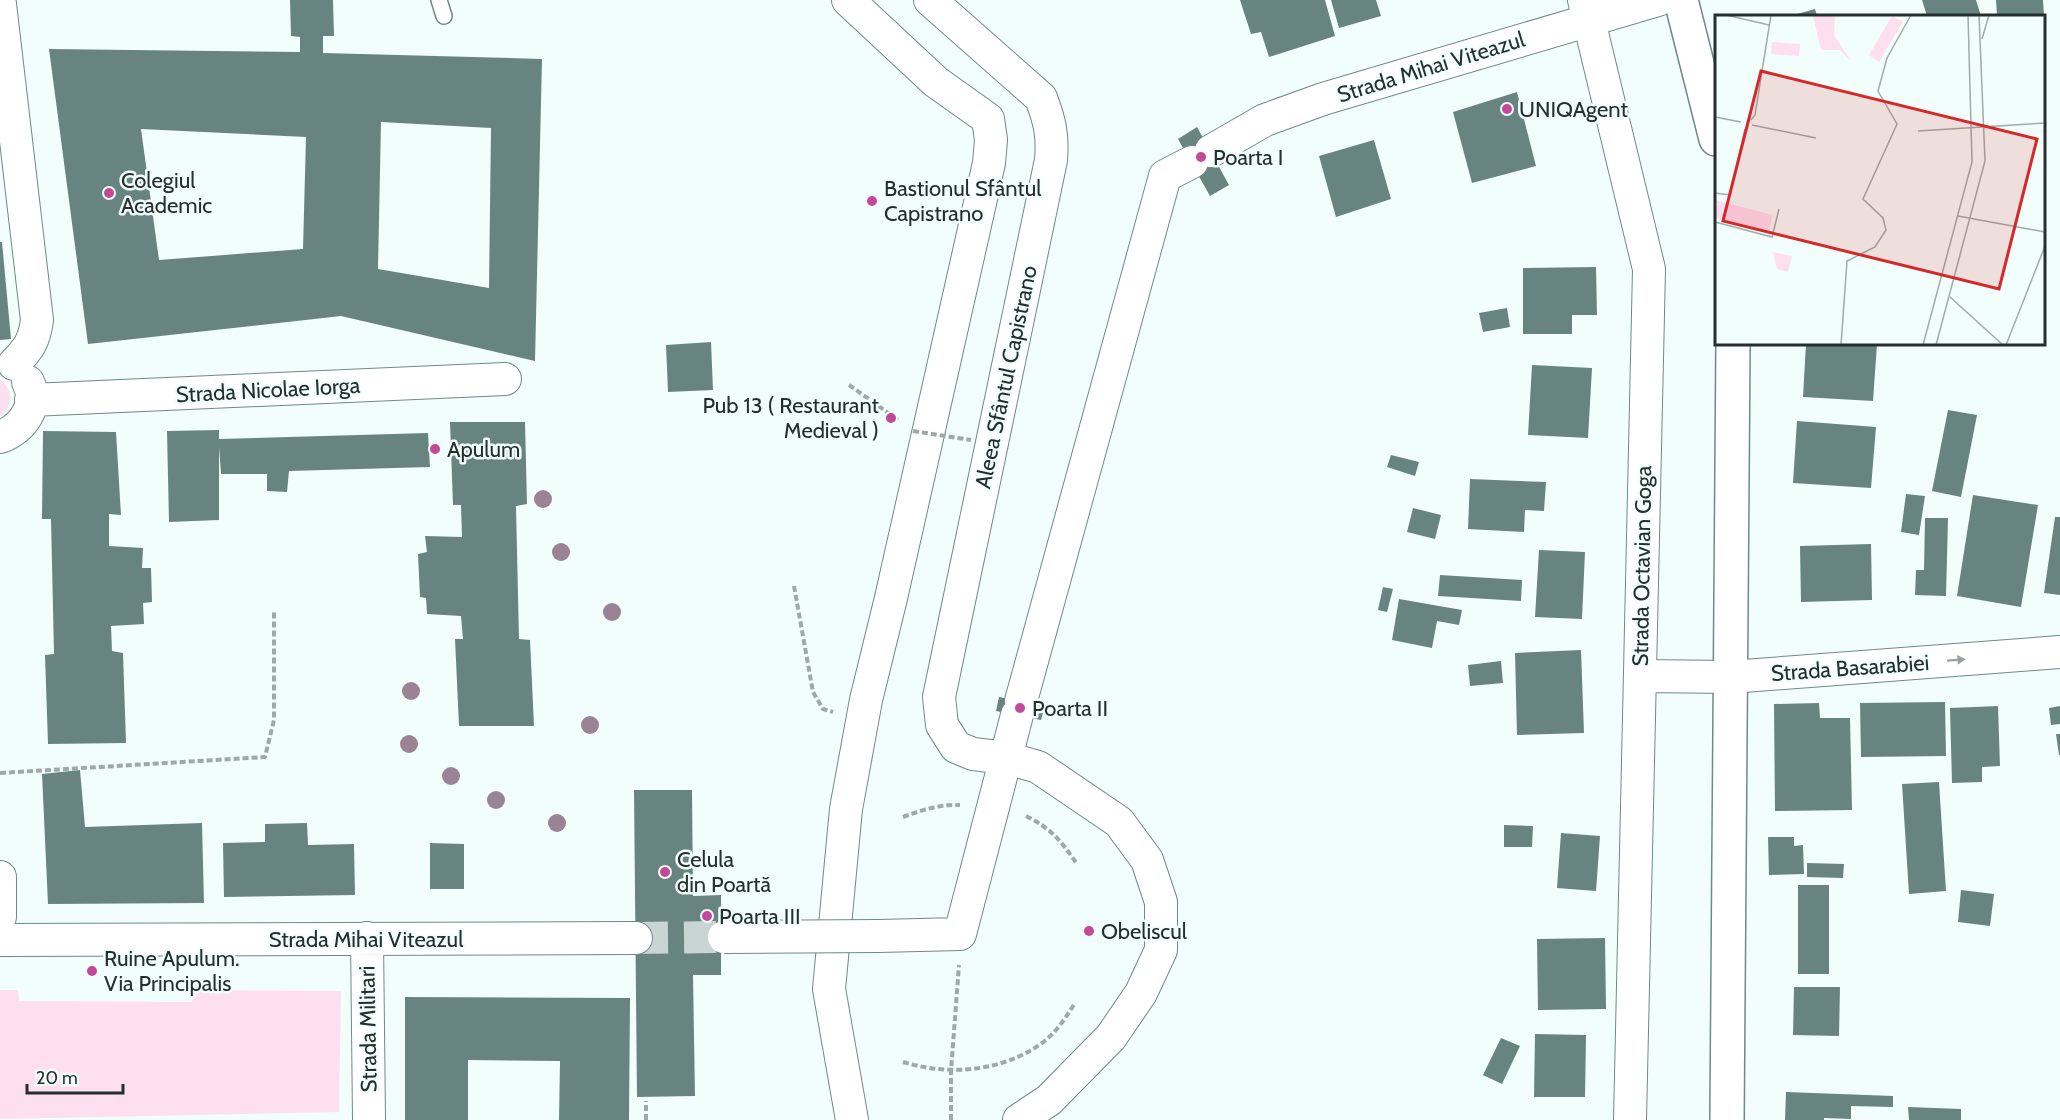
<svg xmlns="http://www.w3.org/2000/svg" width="2060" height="1120" viewBox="0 0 2060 1120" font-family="Cabin,sans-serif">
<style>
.green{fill:#fddff0}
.building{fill:#688480;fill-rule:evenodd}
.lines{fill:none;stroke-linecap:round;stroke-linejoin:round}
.street-tunnel{stroke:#c9d5d3;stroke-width:32;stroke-dasharray:32 16;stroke-linecap:butt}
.lane-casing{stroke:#6e8a86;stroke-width:18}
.street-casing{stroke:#6e8a86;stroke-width:34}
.secondary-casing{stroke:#6e8a86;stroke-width:36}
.path{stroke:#9da8a7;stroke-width:4;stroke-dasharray:6 3;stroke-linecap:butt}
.lane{stroke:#fff;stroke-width:15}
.street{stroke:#fff;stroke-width:32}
.secondary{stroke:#fff;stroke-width:33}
.street-bridge-casing{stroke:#6e8a86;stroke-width:34;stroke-linecap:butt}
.path-bridge{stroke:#9da8a7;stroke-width:4;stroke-dasharray:6 3;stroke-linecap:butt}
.street-bridge{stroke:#fff;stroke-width:32}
.tree{fill:#9b8395}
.oneway{fill:#9ca1a1}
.poi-dot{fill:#c3489a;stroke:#f2fefc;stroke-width:2}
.labels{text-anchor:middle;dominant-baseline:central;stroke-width:5;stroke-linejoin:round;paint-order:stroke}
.street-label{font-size:22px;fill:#242f2e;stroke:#f2fefc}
.poi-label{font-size:22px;fill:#242f2e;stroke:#f2fefc;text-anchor:start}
.inset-road{fill:none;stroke:#a0abaa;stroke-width:1.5}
.view{fill:#d62828;fill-opacity:0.15;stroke:#d62828;stroke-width:3}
.inset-edge{fill:none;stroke:#242f2e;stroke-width:3}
</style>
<rect width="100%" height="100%" fill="#f2fefc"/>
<path class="green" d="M0,380C14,390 14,406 0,416Z
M0,990H18L19,1001L192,1002V990L341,991L339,1112L0,1119Z"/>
<path class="building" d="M290,0H333L334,36H323V53L542,59L535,361L341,316L88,344L49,49L300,52V37L291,36ZM381,122L491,128L489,288L378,269ZM141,129L306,137L303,249L159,260Z
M1240,0H1325L1335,36L1269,57L1261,32L1251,34Z
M1331,0H1376L1381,16L1339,28Z
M1922,0H1976L1981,16H1927Z
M1996,0H2043L2044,16H1997Z
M1815,9L1817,16H1790Z
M1517,92L1536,166L1472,183L1453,112Z
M1197,127L1229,185L1210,196L1178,139Z
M1374,140L1391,199L1336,217L1319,156Z
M0,242H2L11,339L0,340Z
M1596,267L1597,315H1572V334H1523V268Z
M1507,308L1510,327L1483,332L1479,313Z
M711,342L713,390L668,392L666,345Z
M1806,344H1877L1873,401L1803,397Z
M1532,365L1592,368L1588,438L1528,435Z
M1948,410L1977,415L1961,497L1932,491Z
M1797,421L1876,427L1871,488L1793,483Z
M450,422H525L527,504L516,506L519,639L530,640L534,726H459L455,639H463L461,616L427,614L426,598L420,597L418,554L427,552L425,536L462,537L461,505H453Z
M219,430V439L428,433L430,467L289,471L287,492L267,491V474H221L219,447V520L169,522L167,431Z
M43,431L116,432L121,515L109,514V546L143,548L142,568H151L152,602L143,603L144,624L111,626L112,651L123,653L126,743L48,744L45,655L54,654L51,519H42Z
M1391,455L1419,462L1415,476L1387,467Z
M1470,479L1546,482L1544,511L1525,510L1524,532L1468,529Z
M1906,494L1925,496L1919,535L1901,532Z
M1973,495L2038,505L2021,607L1957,596Z
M1413,508L1441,515L1435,539L1407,532Z
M2055,517H2060V595L2044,593Z
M1925,518H1948L1946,596L1915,595L1916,570H1924Z
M1871,544L1872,600L1801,602L1800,546Z
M1539,550L1585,552L1582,619L1535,617Z
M1440,575L1522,580L1521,601L1438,596Z
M1383,587L1393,589L1387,612L1378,610Z
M1399,599L1462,610L1459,625L1437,621L1432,648L1392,640Z
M1581,650L1584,733L1517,735L1515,653Z
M1501,661L1503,683L1470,686L1468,665Z
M999,697L1045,706L1041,720L996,711Z
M1945,702L1946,756L1861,757L1860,703Z
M1819,703L1820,718H1850L1852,810L1775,811L1774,704Z
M1998,706L2000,766L1982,767V782L1952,783L1950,708Z
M2060,706V724L2051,725L2049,708Z
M2056,734H2060V755H2059Z
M80,770L85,827L202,823L204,903L48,904L42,774Z
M1939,782L1946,891L1909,894L1902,784Z
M634,790H692L693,896L721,895V975H693L695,1096L637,1097Z
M307,823L308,845L354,844L355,895L224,897L223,843L265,842V824Z
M1504,825L1533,826L1532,847H1504Z
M1561,833L1600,836L1596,891L1557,888Z
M1768,837H1794V846L1803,845L1804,874L1769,875Z
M430,843L464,844V889H430Z
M1807,863L1844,864L1843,878L1807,877Z
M1798,885H1829V974H1798Z
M1961,890L1994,894L1990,926L1958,922Z
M1605,938L1606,1009L1538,1010L1537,939Z
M1794,987H1840L1839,1036L1793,1035Z
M405,997L630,998L629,1120H559L560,1061L468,1060V1120H405Z
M1535,1034L1586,1035L1585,1097H1534Z
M1501,1038L1520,1046L1502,1084L1483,1075Z
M1786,1092L1893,1096V1107L1851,1106V1119L1824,1118V1120H1785Z
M1908,1107L1961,1109V1120H1909Z"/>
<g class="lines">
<path class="street-tunnel" d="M636,938L721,937"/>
<defs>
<path id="lane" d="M439,0L444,16"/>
<path id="street" d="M848,0L936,82L988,119L991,140L989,163L891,598L866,700L846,809L829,989L852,1120
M930,0L1041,98C1050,122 1053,135 1051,160L939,697L942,725L956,747L973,754L1007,758L1038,767L1119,822L1147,860L1161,902V950L1141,993L1111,1037L1049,1100L1019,1120
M1584,0L1649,269L1630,1120
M0,4L37,320C34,342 29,348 14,364
M1211,151L1265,120L1323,99L1658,0
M31,400L505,379
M0,437C22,429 40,406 28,382
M1640,676L1730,677L2060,652
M1021,701L1165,176L1192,162
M0,877V917
M878,936L960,934L1017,715
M367,938L369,1120
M0,940L636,938"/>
<path id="secondary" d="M1681,0L1716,139
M1727,1120L1733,344"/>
</defs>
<use href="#lane" class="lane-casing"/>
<use href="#street" class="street-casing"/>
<use href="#secondary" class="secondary-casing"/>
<path class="path" d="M849,385L898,420
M794,586L813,692L823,709L833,712
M0,773L265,757L274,720V610
M1026,816C1052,829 1061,841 1077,864
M903,817C922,810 940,804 960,805
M903,1062C949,1076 1002,1072 1042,1043C1057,1032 1066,1017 1075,1003
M646,1120V1101
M951,1120V1071L959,965"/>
<use href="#lane" class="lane"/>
<use href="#street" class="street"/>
<use href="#secondary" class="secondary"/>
<defs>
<path id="street-bridge" d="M724,937L878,936"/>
</defs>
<use href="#street-bridge" class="street-bridge-casing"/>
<path class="path-bridge" d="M913,431L971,440"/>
<use href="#street-bridge" class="street-bridge"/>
</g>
<g class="tree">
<circle cx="543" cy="499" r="9"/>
<circle cx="561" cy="552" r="9"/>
<circle cx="612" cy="612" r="9"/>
<circle cx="411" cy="691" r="9"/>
<circle cx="590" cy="725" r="9"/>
<circle cx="409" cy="744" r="9"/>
<circle cx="451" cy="776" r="9"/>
<circle cx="496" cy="800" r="9"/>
<circle cx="557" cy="823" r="9"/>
</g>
<defs><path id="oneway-solid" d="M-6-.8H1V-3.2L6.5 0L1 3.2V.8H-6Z" transform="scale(1.5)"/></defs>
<use class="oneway" href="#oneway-solid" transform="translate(1956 660) rotate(-4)"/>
<g class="poi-dot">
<circle cx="1507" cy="109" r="6"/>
<circle cx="1201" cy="157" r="6"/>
<circle cx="109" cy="193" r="6"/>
<circle cx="872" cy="201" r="6"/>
<circle cx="891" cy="418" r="6"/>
<circle cx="435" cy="449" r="6"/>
<circle cx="1020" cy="708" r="6"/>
<circle cx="665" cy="872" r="6"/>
<circle cx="707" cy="916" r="6"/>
<circle cx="1089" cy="931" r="6"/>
<circle cx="92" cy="971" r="6"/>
</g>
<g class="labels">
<g class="street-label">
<text transform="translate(1431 67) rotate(-17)">Strada Mihai Viteazul</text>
<text transform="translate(1006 377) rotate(-78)">Aleea Sfântul Capistrano</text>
<text transform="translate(268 390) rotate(-3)">Strada Nicolae Iorga</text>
<text transform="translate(1642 566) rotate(-89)">Strada Octavian Goga</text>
<text transform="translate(1850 668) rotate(-4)">Strada Basarabiei</text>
<text x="366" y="939">Strada Mihai Viteazul</text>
<text transform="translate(368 1029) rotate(-91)">Strada Militari</text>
</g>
<g class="poi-label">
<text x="1519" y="109">UNIQAgent</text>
<text x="1213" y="157">Poarta I</text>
<text x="121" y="180">Colegiul<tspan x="121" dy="25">Academic</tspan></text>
<text x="884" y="188">Bastionul Sfântul<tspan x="884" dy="25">Capistrano</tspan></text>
<text x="879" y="405" text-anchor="end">Pub 13 ( Restaurant<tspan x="879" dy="25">Medieval )</tspan></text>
<text x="447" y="449">Apulum</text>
<text x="1032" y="708">Poarta II</text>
<text x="677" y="859">Celula<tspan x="677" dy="25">din Poartă</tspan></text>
<text x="719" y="916">Poarta III</text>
<text x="1101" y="931">Obeliscul</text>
<text x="104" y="958">Ruine Apulum.<tspan x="104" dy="25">Via Principalis</tspan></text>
</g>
</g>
<g transform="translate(1715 15)">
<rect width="330" height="330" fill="#f2fefc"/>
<path d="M120,0L119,20L136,46L125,35H106L98,1ZM177,1L188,7L164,47L154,40ZM57,27L85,29L84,41L56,39ZM0,185L58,200L54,216L0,203ZM58,237L77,241L73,257L62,254Z" fill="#fddff0"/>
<path class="inset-road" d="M11,0L54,10M267,24L274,0M0,102L26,107M36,105L40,100L56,0M37,110L101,123M203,116L330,108M0,178L15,180L30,114M243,201L330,217M0,207L57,222L64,194M235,282L288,330M126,330L132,246L160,232L171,215L168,203L148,184L182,109L163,76L172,43L196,0M208,330L257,147L253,0M221,330L270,146L264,0M291,330L330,231"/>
<path class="view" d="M46,56L322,124L284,274L8,206Z"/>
<rect width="330" height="330" class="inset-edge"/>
</g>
<path d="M27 1084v9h96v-9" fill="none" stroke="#242f2e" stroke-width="3"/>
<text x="36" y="1084" font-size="18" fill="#242f2e" stroke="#f2fefc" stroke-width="4.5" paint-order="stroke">20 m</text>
</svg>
